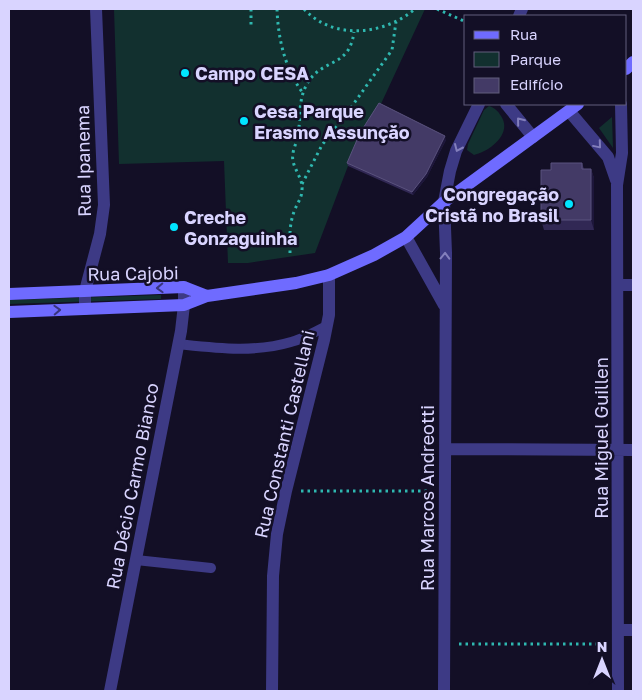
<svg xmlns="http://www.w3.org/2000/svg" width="642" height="700" viewBox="0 0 642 700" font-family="'Golos Text',sans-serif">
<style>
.green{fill:#12302f}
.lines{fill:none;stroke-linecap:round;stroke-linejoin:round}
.path{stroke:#2fb8b0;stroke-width:3;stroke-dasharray:2.5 4;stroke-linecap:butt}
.lane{stroke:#3d3a85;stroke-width:10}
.street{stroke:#3d3a85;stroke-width:12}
.secondary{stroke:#6f6bff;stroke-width:12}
.wall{fill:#312854}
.shaded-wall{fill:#1d163a}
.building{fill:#433a66;stroke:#5a527e}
.oneway{stroke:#837fbc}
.oneway2{stroke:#38347d}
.poi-dot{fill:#00e5ff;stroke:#130f26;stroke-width:2}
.labels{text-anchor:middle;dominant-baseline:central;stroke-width:5;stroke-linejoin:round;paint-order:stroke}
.poi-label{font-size:18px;font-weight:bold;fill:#d9d4ff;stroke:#130f26;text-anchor:start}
.street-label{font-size:18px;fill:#d9d4ff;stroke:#130f26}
</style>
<rect width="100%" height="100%" fill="#130f26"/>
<path class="green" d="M114,9H425L380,106L361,137L348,166L315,253L248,263H228L224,161L119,164Z
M489,106C495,108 498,111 501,116C513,134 489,152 474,155L467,150L468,144L484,110Z
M612,117L613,148L599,128Z
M161,295V299L9,304V300Z"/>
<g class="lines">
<path class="path" d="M251,9V26
M277,9C278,39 285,68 302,92
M304,9C334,41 384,35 415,9
M437,9L466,22
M302,184L322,145L347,113L392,50L396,22
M290,253C290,240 289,227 293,215C295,206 302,199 302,190C303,179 295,171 293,161C291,152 297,143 298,135C301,118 298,101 306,86C320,57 349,70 354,32
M301,491H430
M459,644H605"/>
<path class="lane" d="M178,344C216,348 254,353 291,342C303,339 316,331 327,326
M136,560L211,568"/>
<path class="street" d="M519,16L522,9
M506,104L533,137
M569,111L608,157L616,180
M406,237L444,305
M618,285H633
M85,309V291L100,234L104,205L96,9
M446,449L633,450
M618,630H633
M110,691L181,331L184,305V287
M272,691L273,576L277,534L286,491L324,340L329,315V275
M444,691L446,253L444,202L450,171L456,151L479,104
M618,691L617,185L622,153L621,104"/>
<path class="secondary" d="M626,69L633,62
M9,294L184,287L207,296
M9,312L184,305L207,296L296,283L329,275L374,255L406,237L444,202L578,104"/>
</g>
<path class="wall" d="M446,140L427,177L413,195L348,166L347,163Z
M582,163L584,169H591L594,178V230H544L541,220L551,170Z"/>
<path class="shaded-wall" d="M445,136L446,140L427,177L413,195L412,192Z
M591,169L594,178V230L591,220Z"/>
<path class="building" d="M379,103L445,136L426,174L412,192L347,163L360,133Z
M551,163H582V169H591V220H541V170H551Z"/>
<defs><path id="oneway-chevron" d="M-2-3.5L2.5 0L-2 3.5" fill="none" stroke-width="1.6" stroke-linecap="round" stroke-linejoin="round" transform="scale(1.25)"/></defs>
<g class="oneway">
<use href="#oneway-chevron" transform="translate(520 121) rotate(-129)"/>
<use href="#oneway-chevron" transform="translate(598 145) rotate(50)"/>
<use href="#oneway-chevron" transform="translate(458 148) rotate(114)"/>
<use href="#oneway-chevron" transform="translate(445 256) rotate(-89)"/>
</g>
<g class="oneway2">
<use href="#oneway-chevron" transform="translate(160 288) rotate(178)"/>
<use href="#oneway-chevron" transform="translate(57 310) rotate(-2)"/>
</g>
<g class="poi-dot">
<circle cx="185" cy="73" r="5"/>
<circle cx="244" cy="121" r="5"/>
<circle cx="569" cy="204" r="5"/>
<circle cx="174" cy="227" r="5"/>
</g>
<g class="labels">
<g class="poi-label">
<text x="195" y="73">Campo CESA</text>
<text x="254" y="111">Cesa Parque<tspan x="254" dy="21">Erasmo Assunçăo</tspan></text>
<text x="559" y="194" text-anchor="end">Congregação<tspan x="559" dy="21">Cristã no Brasil</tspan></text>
<text x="184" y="217">Creche<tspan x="184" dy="21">Gonzaguinha</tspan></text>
</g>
<g class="street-label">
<text transform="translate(83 161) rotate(-91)">Rua Ipanema</text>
<text transform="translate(133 273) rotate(-1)">Rua Cajobi</text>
<text transform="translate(284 434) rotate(-77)">Rua Constanti Castellani</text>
<text transform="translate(601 438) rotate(-90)">Rua Miguel Guillen</text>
<text transform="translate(132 486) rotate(-79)">Rua Décio Carmo Bianco</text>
<text transform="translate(427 498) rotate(-90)">Rua Marcos Andreotti</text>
</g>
</g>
<rect width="642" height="700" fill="none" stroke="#d9d4ff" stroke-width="20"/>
<rect x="464" y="15" width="162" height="90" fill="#130f26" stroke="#625e7d"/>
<rect x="474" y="31" width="25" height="8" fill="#6f6bff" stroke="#625e7d"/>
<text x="510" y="40" font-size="15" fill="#d9d4ff">Rua</text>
<rect x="474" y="52" width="25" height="15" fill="#12302f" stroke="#625e7d"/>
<text x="510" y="65" font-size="15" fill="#d9d4ff">Parque</text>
<rect x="474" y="78" width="25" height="15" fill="#433a66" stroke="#625e7d"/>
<text x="510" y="90" font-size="15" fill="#d9d4ff">Edifício</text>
<g transform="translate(602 660)" stroke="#130f26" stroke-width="4" paint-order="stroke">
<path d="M0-4L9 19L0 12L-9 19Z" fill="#d9d4ff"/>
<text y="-8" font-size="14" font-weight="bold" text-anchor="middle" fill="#d9d4ff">N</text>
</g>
</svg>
